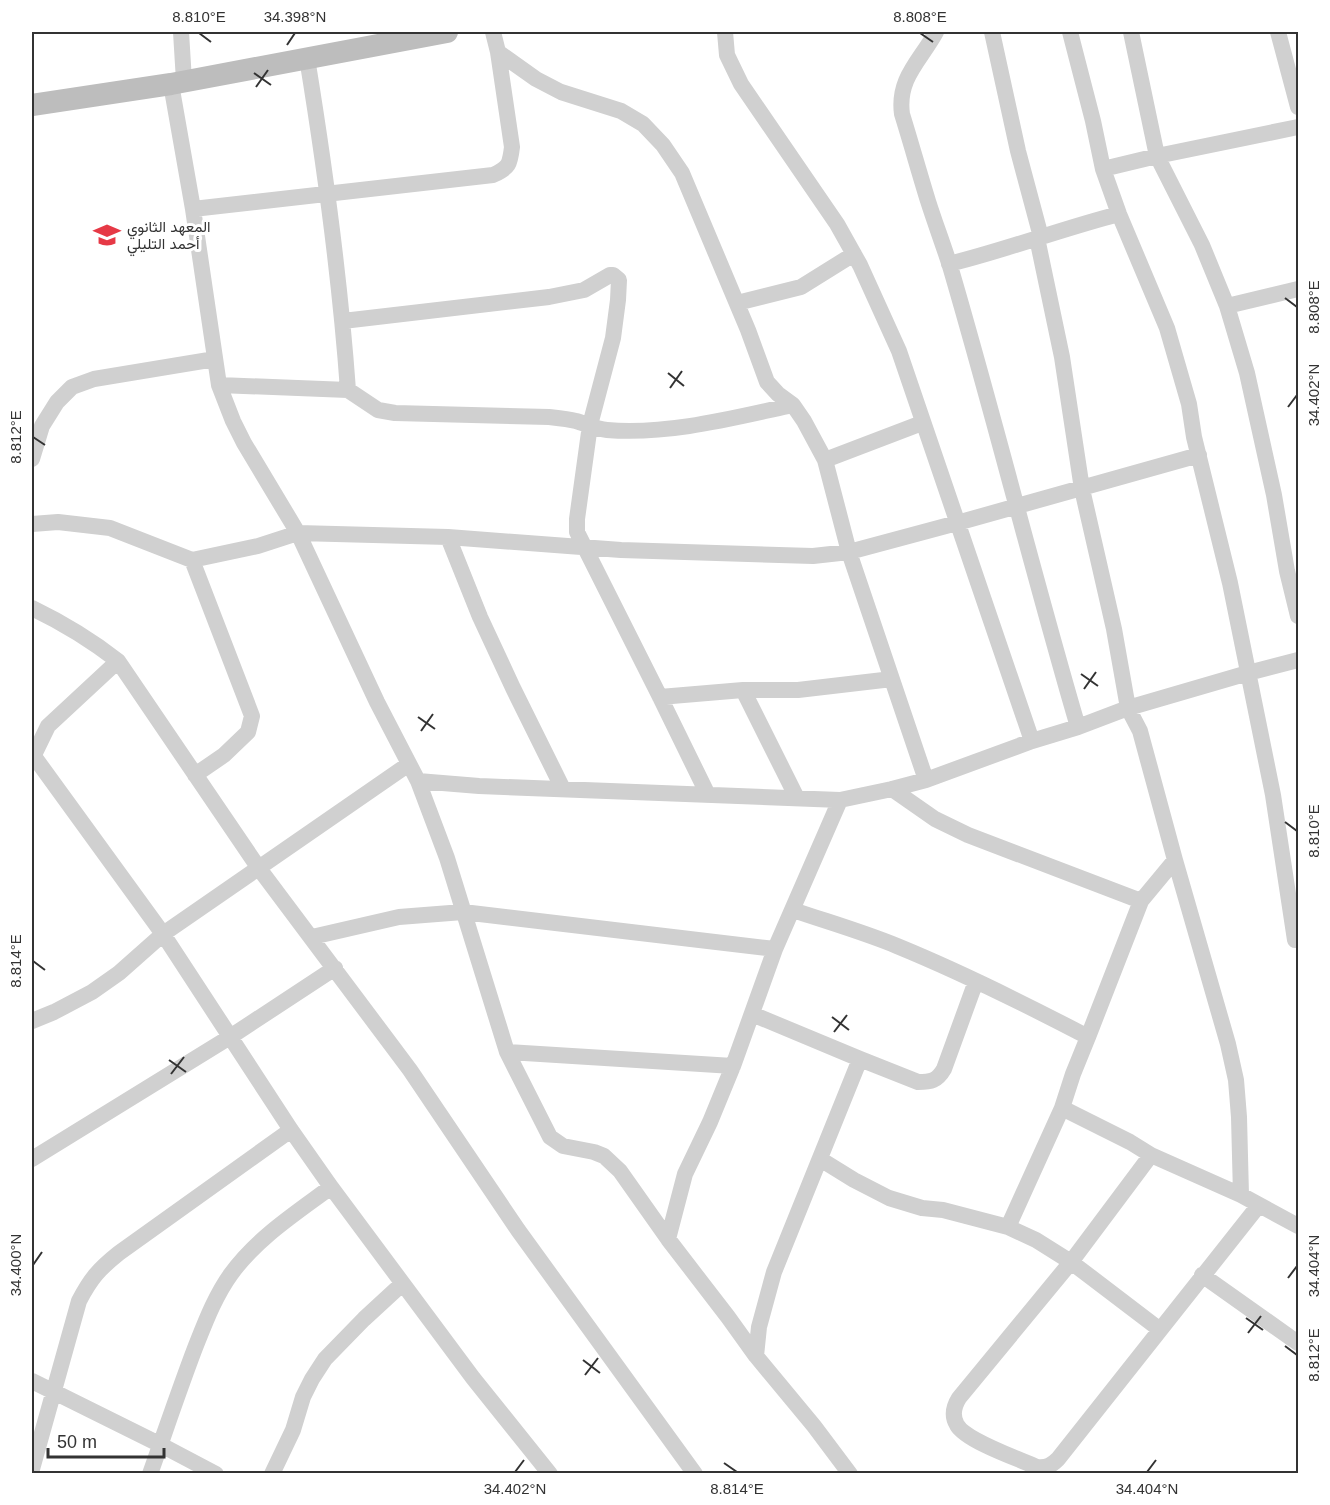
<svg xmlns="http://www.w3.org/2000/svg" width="1330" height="1505" viewBox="0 0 1330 1505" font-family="Helvetica,Vazirmatn,sans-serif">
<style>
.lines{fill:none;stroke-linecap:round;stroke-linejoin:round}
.street{stroke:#d0d0d0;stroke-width:16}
.secondary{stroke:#bdbdbd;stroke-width:22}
.ticks{fill:none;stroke:#333;stroke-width:2}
.labels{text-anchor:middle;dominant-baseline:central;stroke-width:6;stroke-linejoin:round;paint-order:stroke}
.poi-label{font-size:15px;fill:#333;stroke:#fff;text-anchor:start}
.neatline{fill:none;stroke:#333;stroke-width:2}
.ticks-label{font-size:15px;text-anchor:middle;fill:#333}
</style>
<rect width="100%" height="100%" fill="#fff"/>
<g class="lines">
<path class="street" d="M181,32L184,81
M725,32L727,55L741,84L837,224L860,265L899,351L1032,741
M936,32C921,60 897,78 902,114C911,143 919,172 928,201C935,223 943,244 950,266C995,419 1033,574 1078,727
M992,32L1018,151L1041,237
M1070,32L1093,121L1103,169L1119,214L1167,328L1189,404L1194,437L1230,583L1273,795L1295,940
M1131,32L1157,156L1202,245L1227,306L1247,373L1274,495L1287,571L1298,616
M1278,32L1298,107
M498,52L536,79L561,92L621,111L643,124L663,145L682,173L748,330L767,382L778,394L793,405L804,421L825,460L849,552L926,780
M307,58C325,168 340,279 348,390
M171,84L193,209L219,385L233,421L244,443L298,533L377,702L418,781L447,858L507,1052L550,1137L563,1146L594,1152L604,1156L620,1171L668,1239L728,1317L756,1356L814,1426L850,1474
M1103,169L1157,156L1298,127
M193,209L493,175C509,168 510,164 512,147L498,52L493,32
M1037,238L1062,357L1082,489L1114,629L1128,708L1140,731L1175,860L1228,1044L1236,1080L1239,1117L1241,1195L1298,1226
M949,264C1006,250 1061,229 1119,214
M737,303L801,287L854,254
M1227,306L1298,289
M343,321L549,297L584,290L610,275H613L619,280L618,300L613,338L590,425L577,519V532L660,697L708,795
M219,385L348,390L378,410L395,413L549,417C558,418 568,419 576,421C586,424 597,429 607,430C669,435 733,418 793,405
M32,459L42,426L57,402L72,387L94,379L215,359
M825,460L922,423
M32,524L58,522L110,528L192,560L258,546L298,533L448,537L621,550L813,556L849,552L957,523L1199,455
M448,537L480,617L513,688L563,789
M192,560L252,716L248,732L224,755L195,775
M32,608C63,623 91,640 118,661L258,867L410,1070L518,1230L695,1474
M743,690L797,798
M660,697L743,690H798L892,679
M33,755L163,934L291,1130L331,1187L473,1378L550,1474
M32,759L48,726L118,661
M418,781L479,786L840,800L892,789L926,780L1032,741L1078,727L1128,708L1248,673L1298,660
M892,789L935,819L968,835L1141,901L1175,860
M793,910C828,922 863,932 897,946C963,973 1025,1004 1088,1037L1073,1074L1062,1108L1130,1142L1151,1155L1241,1195
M312,937L399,917L463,912L775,949
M752,1014L860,1059L918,1082C931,1082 937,1081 944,1069L976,981
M32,1021L54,1012L92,992L119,973L163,934L409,764
M1088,1037L1141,901
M507,1052L733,1066
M1151,1155L1071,1262L959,1398C954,1406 951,1415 957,1425C966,1441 1019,1459 1037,1467C1047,1468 1052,1465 1058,1459L1259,1205
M32,1159L230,1037L335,968
M820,1159L854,1180L889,1198L922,1208L943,1210L1008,1227L1036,1240L1071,1262L1159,1329
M1008,1227L1062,1108
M668,1239L685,1174L710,1122L733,1066L775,949L840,800
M1202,1275L1298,1343
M756,1356L759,1327L774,1272L860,1059
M32,1381L161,1445L216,1474
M32,1469L79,1301C91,1278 99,1269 119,1253L291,1130
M150,1474C165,1432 179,1390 195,1348C205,1323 215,1296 231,1274C257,1238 296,1213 331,1187
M272,1474L293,1430L303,1397L312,1379L325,1359L364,1319L402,1284"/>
<path class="secondary" d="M32,105L171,84L447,32"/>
</g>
<path class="ticks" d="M199,33L211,42M920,33L933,42M287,45L295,33M254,73L271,85M256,87L268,70M1285,298L1297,307M668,373L684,386M670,388L682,371M1288,407L1297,395M33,437L45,445M1081,674L1098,686M1084,689L1096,672M418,717L435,729M421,731L433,714M1285,822L1297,831M33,961L45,970M832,1017L849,1030M834,1032L847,1015M169,1060L186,1072M171,1074L184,1057M33,1265L42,1252M1288,1278L1297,1266M1246,1318L1263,1330M1248,1333L1261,1316M1285,1346L1297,1355M583,1360L600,1373M585,1375L598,1358M724,1463L737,1472M515,1472L524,1460M1147,1472L1156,1460"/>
<defs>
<symbol id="school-bare" viewBox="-9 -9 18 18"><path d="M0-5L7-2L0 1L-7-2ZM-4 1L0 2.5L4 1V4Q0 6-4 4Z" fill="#e63946" stroke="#fff" stroke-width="2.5" paint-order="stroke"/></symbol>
</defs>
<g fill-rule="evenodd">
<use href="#school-bare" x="88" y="216" width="38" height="38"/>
</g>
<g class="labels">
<g class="poi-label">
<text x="127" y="226">المعهد الثانوي<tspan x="127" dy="17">أحمد التليلي</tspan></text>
</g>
</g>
<rect width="1330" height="1505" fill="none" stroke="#ffffff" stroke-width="66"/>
<path d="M48 1448v9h116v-9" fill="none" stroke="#333333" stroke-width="3"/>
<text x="57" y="1448" font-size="18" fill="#333333" stroke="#ffffff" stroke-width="4.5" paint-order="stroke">50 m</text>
<rect x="33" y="33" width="1264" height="1439" class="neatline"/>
<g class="ticks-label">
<text x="199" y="22">8.810°E</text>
<text x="295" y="22">34.398°N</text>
<text x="920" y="22">8.808°E</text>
<text transform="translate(1314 307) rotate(-90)" y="5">8.808°E</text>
<text transform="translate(1314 395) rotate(-90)" y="5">34.402°N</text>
<text transform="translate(16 437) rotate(-90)" y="5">8.812°E</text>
<text transform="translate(1314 831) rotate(-90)" y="5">8.810°E</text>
<text transform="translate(16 961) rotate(-90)" y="5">8.814°E</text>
<text transform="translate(16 1265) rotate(-90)" y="5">34.400°N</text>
<text transform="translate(1314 1266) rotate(-90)" y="5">34.404°N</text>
<text transform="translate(1314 1355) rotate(-90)" y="5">8.812°E</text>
<text x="515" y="1494">34.402°N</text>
<text x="737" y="1494">8.814°E</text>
<text x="1147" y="1494">34.404°N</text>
</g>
</svg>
